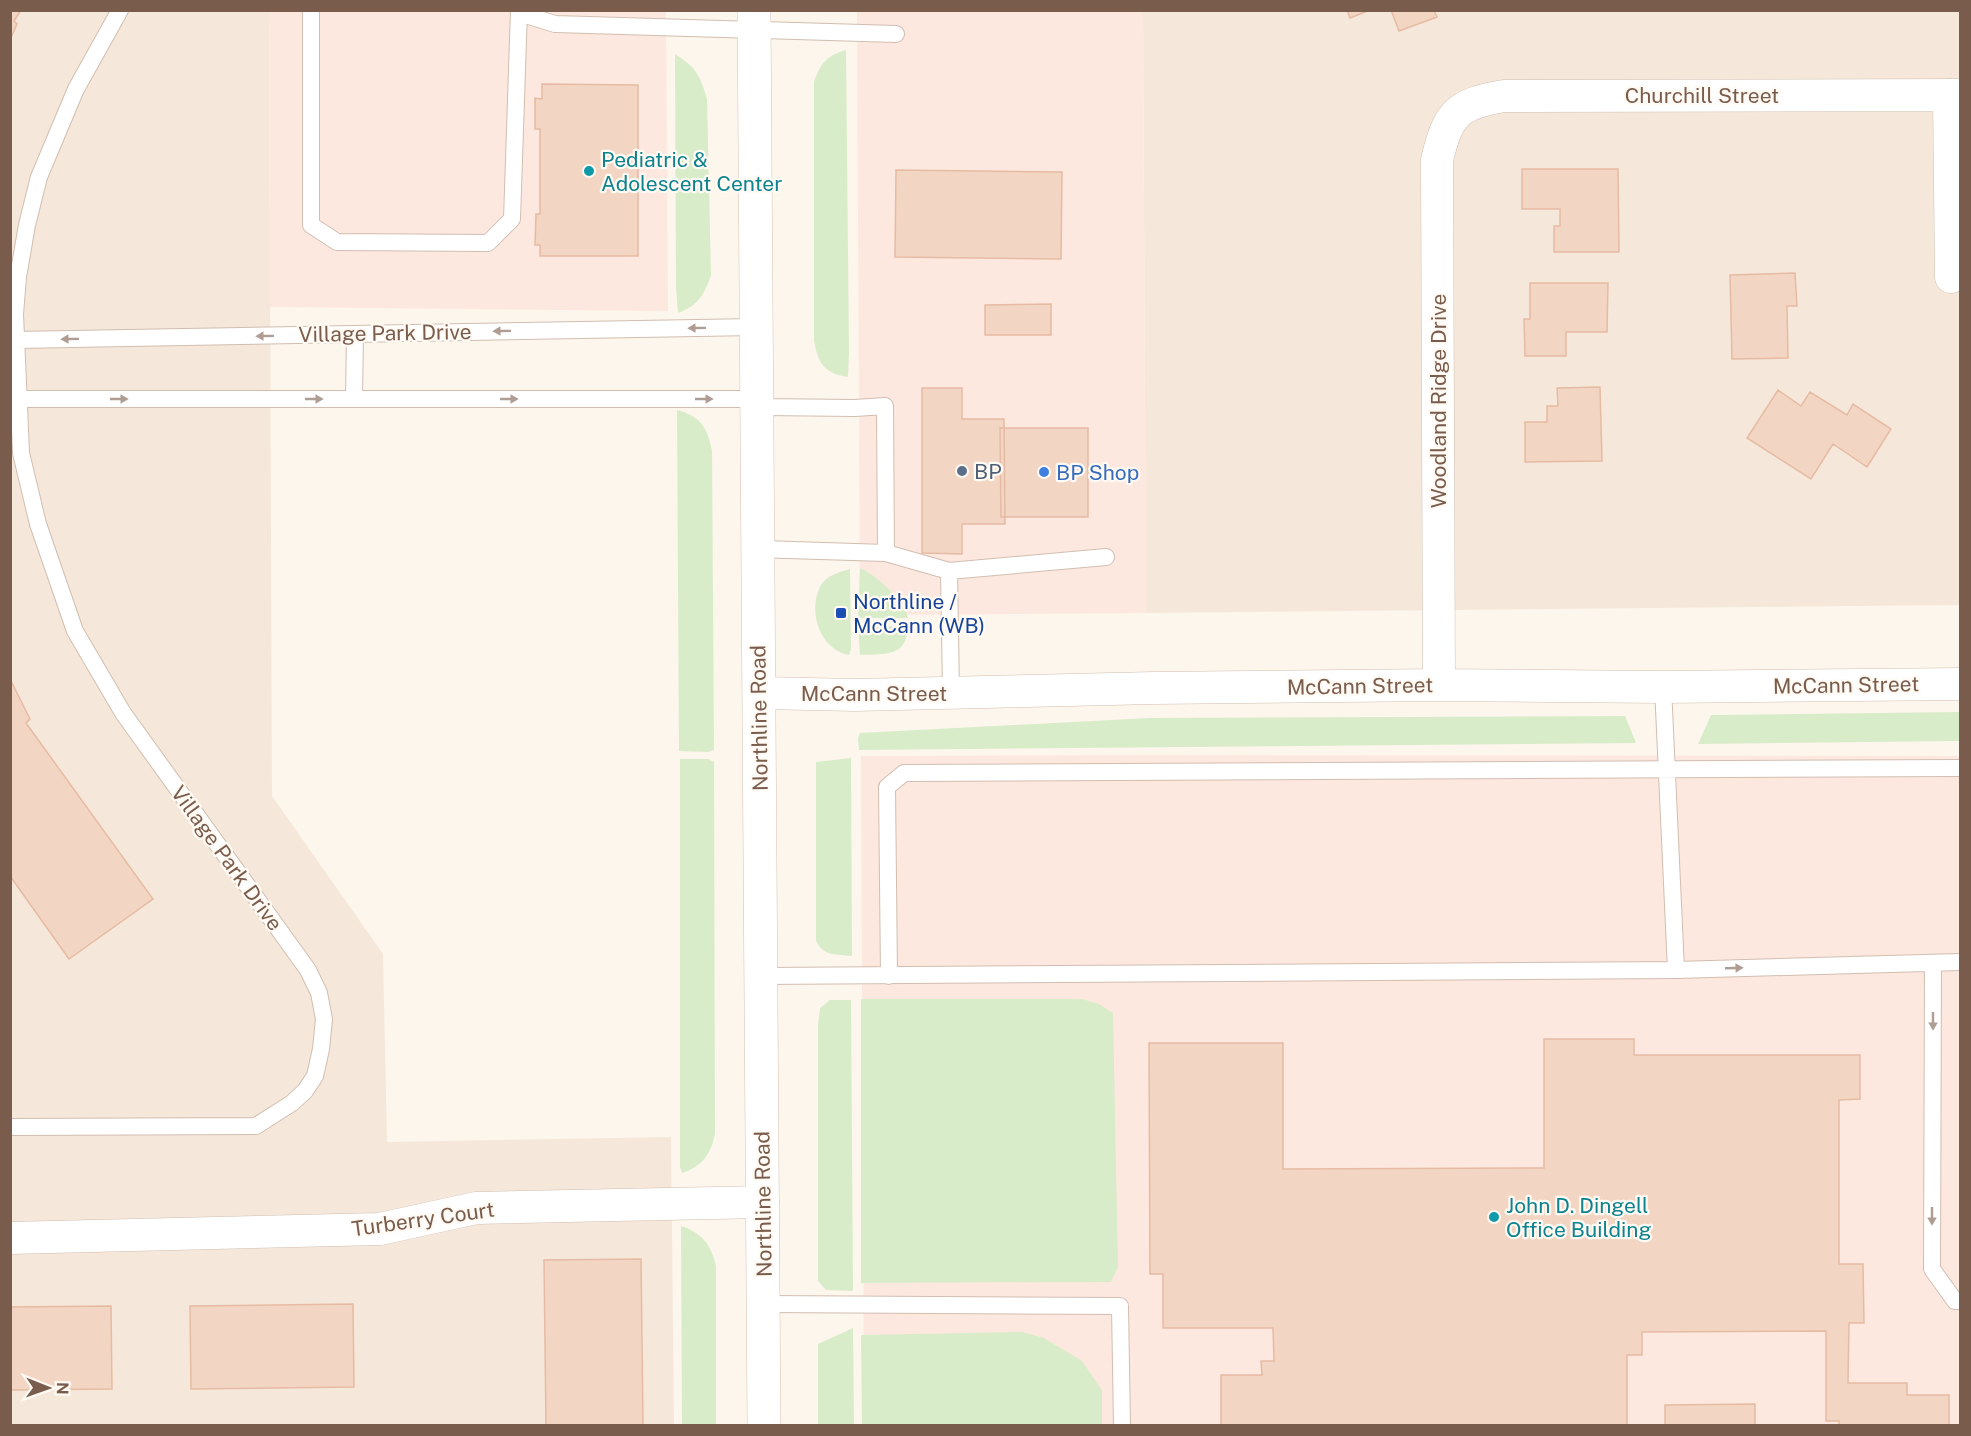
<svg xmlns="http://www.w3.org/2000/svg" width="1971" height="1436" viewBox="0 0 1971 1436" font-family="'Public Sans',sans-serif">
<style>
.residential{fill:#f5e8da}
.commercial{fill:#fde8e0}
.green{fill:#d8ecc9}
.building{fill:#f3d5c3;stroke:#e6bba3;stroke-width:1.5}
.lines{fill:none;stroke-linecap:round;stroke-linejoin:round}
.service-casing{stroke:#d1beb0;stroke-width:18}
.minor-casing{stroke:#d1beb0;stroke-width:33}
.secondary-casing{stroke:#d6c0b0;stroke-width:34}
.service{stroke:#fff;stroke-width:16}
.minor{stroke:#fff;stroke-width:32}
.secondary{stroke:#fff;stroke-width:33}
.oneway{fill:#af9d94}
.culture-dot{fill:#0f9aa8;stroke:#fffaf3;stroke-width:2}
.service-dot{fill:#5c6f8a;stroke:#fffaf3;stroke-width:2}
.shop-dot{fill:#3f7fe0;stroke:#fffaf3;stroke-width:2}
.transit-dot{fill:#1a4fb4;stroke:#fffaf3;stroke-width:2}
.labels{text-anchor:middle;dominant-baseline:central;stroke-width:4.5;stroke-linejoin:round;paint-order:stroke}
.street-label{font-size:21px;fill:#7a5c4d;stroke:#fffaf3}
.culture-label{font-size:21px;fill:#0d838f;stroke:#fffaf3;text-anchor:start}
.service-label{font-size:21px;fill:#4e5e75;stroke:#fffaf3;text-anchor:start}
.shop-label{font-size:21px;fill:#366cbe;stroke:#fffaf3;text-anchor:start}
.transit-label{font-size:21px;fill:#164399;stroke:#fffaf3;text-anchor:start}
</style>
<rect width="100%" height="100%" fill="#fdf6ec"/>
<path class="residential" d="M10,11H269L272,796L383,954L387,1142L671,1137L674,1425H11Z
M1143,11H1960V605L1146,613Z"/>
<path class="commercial" d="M269,11H666L668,311L270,307Z
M857,11H1143L1146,613L860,615Z
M1153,755L1960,756V1425H864L861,756Z"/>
<path class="green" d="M846,50L849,352L848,377C824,373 818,364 814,340V82C821,63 826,56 846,50Z
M675,54C696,67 700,75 707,99L711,276C703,296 699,305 678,313L676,287Z
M677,410C701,416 708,429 712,451L714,750L708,752L679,751Z
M860,568C875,574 906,602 908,618H858Z
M850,569L851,649L849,655C819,649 807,610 821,585C827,575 840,572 850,569Z
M908,626C907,631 907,637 905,641C899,657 873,654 860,655L858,627Z
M1960,712V741L1698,744L1711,715Z
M1625,716L1636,743L859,750L858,738L860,733L1150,718Z
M851,758L852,956C835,954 825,957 816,941V762Z
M680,759H708L714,762L715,1133C711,1154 703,1166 682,1173L680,1167Z
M861,999H1082L1099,1004L1113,1013L1118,1267L1111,1282L861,1283Z
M830,1000H851L853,1291L826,1290L818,1281V1025L820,1008Z
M681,1226C702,1233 711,1244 716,1266V1425H682Z
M853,1328L854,1425H818V1344Z
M1022,1332L1044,1338L1082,1361L1102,1390V1425H862L861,1335Z"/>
<path class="building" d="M10,10H21L14,21L17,24L10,40Z
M1347,10H1370L1350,18Z
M1391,10H1434L1437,17L1399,31Z
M542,84L638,85V256H540V245H535L536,214H540V129H535V98L542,99Z
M1522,169H1618L1619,252H1554V226H1560V209H1522Z
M896,170L1062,172L1061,259L895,257Z
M1795,273L1797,306H1787L1788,358L1732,359L1730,275Z
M1530,283H1608L1607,332H1566V356H1525L1524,319H1530Z
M1051,304V335H985V305Z
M1600,387L1602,461L1525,462V422H1547V406H1558L1557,388Z
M922,388H962V419H1004L1005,524H962V554L922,553Z
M1778,390L1801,406L1810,392L1847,415L1853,404L1891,429L1867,467L1833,444L1811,479L1747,438Z
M1000,428H1088V517H1001Z
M10,679L30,719L26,723L153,899L69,959L10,876Z
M1544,1039H1634V1055H1860V1099L1839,1100V1264H1863L1864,1323H1849L1848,1383H1907V1395H1949V1426H1839V1421H1826V1331L1642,1332V1355H1627V1426H1221V1375H1262L1261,1361H1274L1273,1328H1163V1274H1150L1149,1043H1283V1169L1544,1168Z
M641,1259L643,1426H546L544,1260Z
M353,1304L354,1387L191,1389L190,1306Z
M111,1306L112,1389L10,1390V1307Z
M1755,1404V1426H1665V1405Z"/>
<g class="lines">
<defs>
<path id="service" d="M311,10V225L337,242L488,243L512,219L519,10
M519,13L555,24L896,34
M15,340L755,327
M18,399H756
M354,399L355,334
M756,407L855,408L885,406L886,553L949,571
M758,549L886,553
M1663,687L1676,970
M951,692L949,571L1106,557
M1933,963L1932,1269L1955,1301H1960
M761,976L1676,970L1960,962
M889,976L887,787L904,773L1960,768
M10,1127L256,1126L292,1103L305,1091L315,1076L321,1049L324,1019L319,993L308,970L123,713L75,631L38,524L21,453L15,314L18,277L27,225L39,177L76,89L120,10
M764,1304L1120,1306L1122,1426"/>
<path id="minor" d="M1949,95L1951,277
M1439,685L1437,160C1448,114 1456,104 1504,96L1960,95
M759,693L855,695L1154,688L1439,685L1663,687L1960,684
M10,1238L380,1229L476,1208L763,1202"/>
<path id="secondary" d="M754,10L764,1426"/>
</defs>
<use href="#service" class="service-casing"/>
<use href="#minor" class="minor-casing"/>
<use href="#secondary" class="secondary-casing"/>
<use href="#service" class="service"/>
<use href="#minor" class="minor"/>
<use href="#secondary" class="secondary"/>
</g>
<defs><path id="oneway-solid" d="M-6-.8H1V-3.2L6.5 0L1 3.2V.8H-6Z" transform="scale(1.5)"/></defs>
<g class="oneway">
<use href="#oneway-solid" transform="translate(697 328) rotate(179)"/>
<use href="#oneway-solid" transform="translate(502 331) rotate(179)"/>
<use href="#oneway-solid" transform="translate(265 336) rotate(179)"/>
<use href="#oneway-solid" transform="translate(70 339) rotate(179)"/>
<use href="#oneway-solid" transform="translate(119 399)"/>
<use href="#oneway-solid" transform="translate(314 399)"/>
<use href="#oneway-solid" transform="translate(509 399)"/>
<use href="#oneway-solid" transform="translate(704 399)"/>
<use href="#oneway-solid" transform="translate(1734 968) rotate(-2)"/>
<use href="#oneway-solid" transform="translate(1933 1021) rotate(90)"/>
<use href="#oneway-solid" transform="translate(1932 1216) rotate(90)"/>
</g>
<g class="culture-dot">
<circle cx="589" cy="171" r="6"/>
<circle cx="1494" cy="1217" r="6"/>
</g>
<circle class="service-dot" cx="962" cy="471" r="6"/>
<circle class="shop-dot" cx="1044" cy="472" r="6"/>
<rect class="transit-dot" x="835" y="607" width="12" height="12" rx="3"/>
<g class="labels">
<g class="street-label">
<text x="1702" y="95">Churchill Street</text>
<text transform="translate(385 333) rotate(-1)">Village Park Drive</text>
<text transform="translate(1438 401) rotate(-90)">Woodland Ridge Drive</text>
<text transform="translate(1846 685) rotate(-1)">McCann Street</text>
<text transform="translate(1360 686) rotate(-1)">McCann Street</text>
<text x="874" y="693">McCann Street</text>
<text transform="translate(759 718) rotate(-91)">Northline Road</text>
<text transform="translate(227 858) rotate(54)">Village Park Drive</text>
<text transform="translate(763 1204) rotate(-91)">Northline Road</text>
<text transform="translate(423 1219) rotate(-8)">Turberry Court</text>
</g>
<g class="culture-label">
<text x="601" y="159">Pediatric &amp;<tspan x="601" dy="24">Adolescent Center</tspan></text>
<text x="1506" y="1205">John D. Dingell<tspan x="1506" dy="24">Office Building</tspan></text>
</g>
<g class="service-label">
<text x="974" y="471">BP</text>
</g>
<g class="shop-label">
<text x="1056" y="472">BP Shop</text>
</g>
<g class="transit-label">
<text x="853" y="601">Northline /<tspan x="853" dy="24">McCann (WB)</tspan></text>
</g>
</g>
<rect width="1971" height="1436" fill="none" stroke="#7a5c4d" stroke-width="24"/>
<g transform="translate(48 1388) rotate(91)" stroke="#fffaf3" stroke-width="4.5" paint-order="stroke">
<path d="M0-4.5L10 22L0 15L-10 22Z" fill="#7a5c4d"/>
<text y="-9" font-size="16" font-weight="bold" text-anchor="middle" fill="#7a5c4d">N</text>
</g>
</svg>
